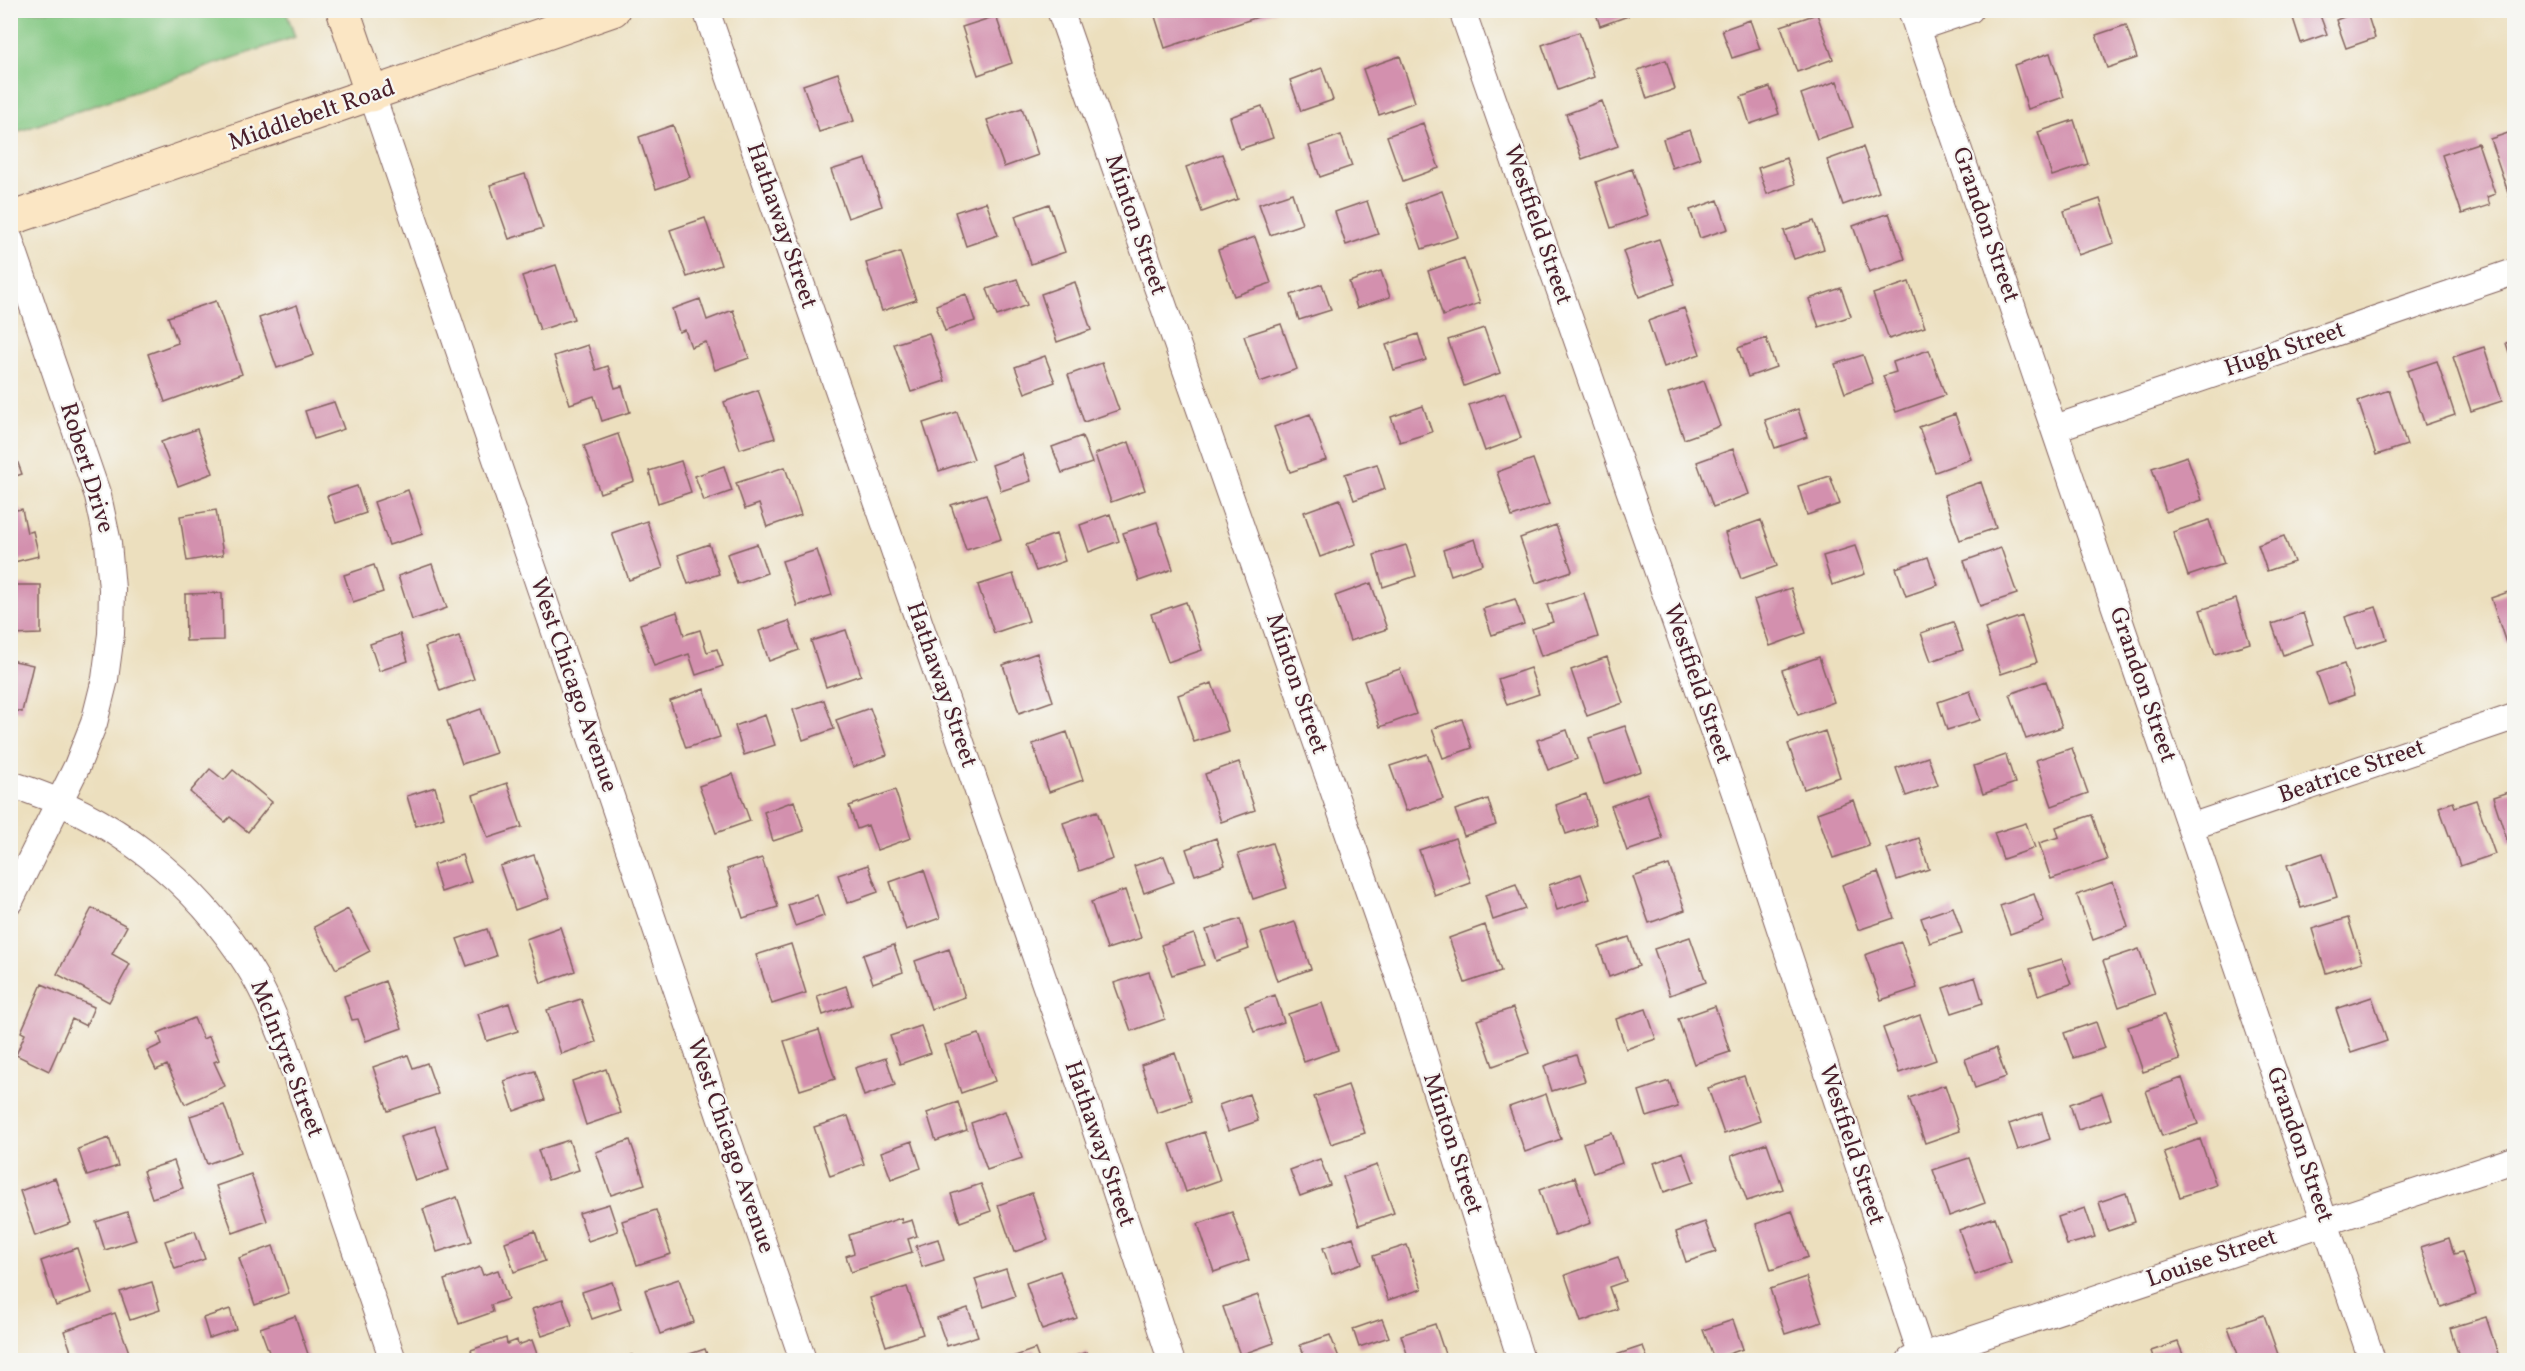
<svg xmlns="http://www.w3.org/2000/svg" width="2525" height="1371" viewBox="0 0 2525 1371" font-family="Vollkorn,serif">
<style>
.green{fill:#82c781;stroke:#667356;stroke-width:1.5}
.building{fill:#d390ae}
.lines{fill:none;stroke-linecap:round;stroke-linejoin:round}
.street-casing{stroke:#83625e;stroke-width:28}
.secondary-casing{stroke:#83625e;stroke-width:35}
.street{stroke:#fff;stroke-width:26}
.secondary{stroke:#fbe6c4;stroke-width:33}
.labels{text-anchor:middle;dominant-baseline:central;stroke-width:4.5;stroke-linejoin:round;paint-order:stroke}
.street-label{font-size:24px;fill:#4a1f2b;stroke:#f6f6f2}
</style>
<rect width="100%" height="100%" fill="#f6f6f2"/>
<filter id="ink" filterUnits="userSpaceOnUse"><feTurbulence type="fractalNoise" baseFrequency=".0167" numOctaves="2"/><feDisplacementMap in="SourceGraphic" scale="12" xChannelSelector="R" yChannelSelector="G"/><feConvolveMatrix kernelMatrix="1 2 1 2 8 2 1 2 1" color-interpolation-filters="sRGB"/></filter>
<filter id="wash" filterUnits="userSpaceOnUse"><feTurbulence type="fractalNoise" baseFrequency=".008" numOctaves="4" result="noise"/><feDisplacementMap in="SourceGraphic" scale="24" xChannelSelector="R" yChannelSelector="G"/><feGaussianBlur stdDeviation="1.35" result="paint"/><feColorMatrix in="noise" values="0 0 0 0 0 0 0 0 0 0 0 0 0 0 0 0 0 1.4 0 .05"/><feComposite in="paint" operator="in"/></filter>
<g filter="url(#wash)">
<rect width="100%" height="100%" fill="#ecdfbe"/>
<path class="green" d="M10,11H286L295,37L11,134Z"/>
<g id="blocks">
<path class="building" d="M1153,10H1276V11L1165,48Z
M1595,10H1626L1628,16L1600,26Z
M2304,10H2318L2327,34L2301,43L2292,15Z
M2362,10H2366L2375,38L2346,48L2336,20Z
M1817,14L1833,59L1797,72L1781,26Z
M996,16L1012,63L978,75L962,27Z
M1750,20L1760,49L1732,58L1722,30Z
M2126,25L2137,58L2107,68L2096,35Z
M1579,32L1594,77L1558,90L1542,45Z
M2050,53L2064,97L2028,109L2014,65Z
M1400,56L1415,102L1379,115L1363,69Z
M1666,60L1675,89L1647,99L1638,70Z
M1322,68L1333,100L1301,111L1290,80Z
M838,73L854,121L819,132L803,85Z
M1837,81L1853,127L1817,139L1801,94Z
M1770,87L1779,114L1750,124L1741,97Z
M1602,101L1618,146L1582,159L1566,114Z
M1262,106L1273,138L1240,149L1230,117Z
M1022,108L1038,155L1004,167L987,120Z
M2074,120L2088,164L2052,176L2038,132Z
M1423,123L1439,168L1403,181L1387,136Z
M673,125L690,177L656,189L639,137Z
M1690,130L1700,158L1672,168L1663,139Z
M2514,131V197L2510,198L2490,139Z
M1341,135L1352,166L1320,177L1309,146Z
M2478,143L2495,194L2487,197L2490,205L2462,214L2442,155Z
M1863,147L1879,192L1843,205L1827,160Z
M1222,154L1238,199L1202,212L1186,167Z
M1786,158L1795,184L1767,194L1758,168Z
M866,159L882,206L848,218L831,170Z
M1632,169L1648,215L1611,228L1596,182Z
M525,174L543,228L509,239L490,185Z
M1442,191L1458,237L1422,249L1406,204Z
M1292,193L1302,224L1270,235L1259,204Z
M2100,199L2114,243L2078,255L2064,211Z
M1718,200L1728,229L1700,238L1690,210Z
M1367,201L1378,234L1346,245L1335,212Z
M986,202L998,235L966,246L955,212Z
M1049,204L1065,252L1031,264L1015,216Z
M1889,213L1905,259L1869,272L1853,226Z
M705,218L721,265L687,277L670,230Z
M1814,221L1824,249L1794,259L1784,231Z
M1255,237L1271,283L1234,296L1218,250Z
M1659,239L1675,284L1639,297L1623,251Z
M900,252L916,300L882,311L866,263Z
M1464,258L1480,303L1443,316L1428,271Z
M556,265L574,319L540,330L522,276Z
M1381,271L1390,297L1357,308L1349,282Z
M1017,279L1027,305L997,316L987,289Z
M1075,282L1091,330L1057,342L1041,294Z
M1909,282L1925,327L1889,339L1873,294Z
M1322,284L1331,310L1299,320L1291,295Z
M1841,288L1851,316L1819,327L1809,299Z
M966,294L975,321L945,331L936,305Z
M700,299L707,320L733,310L749,358L715,370L706,342L691,347L685,330L679,332L672,309Z
M216,301L242,374L165,402L148,354L178,343L168,317Z
M297,305L314,355L277,368L259,318Z
M1684,308L1700,354L1664,367L1648,321Z
M1281,324L1297,369L1260,382L1244,336Z
M1484,328L1500,373L1464,386L1448,340Z
M929,333L945,381L911,392L894,344Z
M1418,334L1426,360L1394,370L1386,345Z
M1766,338L1776,367L1748,377L1738,348Z
M2514,340V368L2506,343Z
M588,345L596,370L608,366L615,388L622,386L630,412L602,421L594,396L570,404L554,356Z
M2484,347L2502,401L2471,411L2453,357Z
M1929,350L1945,395L1896,412L1883,376L1896,372L1893,362Z
M1863,355L1873,383L1845,393L1835,364Z
M1045,356L1055,382L1025,393L1015,367Z
M2437,361L2455,415L2425,425L2407,371Z
M1102,363L1119,410L1084,422L1068,375Z
M1704,381L1720,426L1684,439L1668,393Z
M758,390L775,438L740,449L724,402Z
M2389,390L2407,445L2376,455L2358,401Z
M1505,393L1521,438L1485,451L1469,405Z
M334,402L344,429L314,439L305,411Z
M1423,406L1432,432L1400,442L1391,417Z
M1798,409L1807,437L1775,448L1765,420Z
M957,412L974,459L939,471L923,423Z
M1310,414L1326,460L1290,472L1274,427Z
M1955,414L1971,459L1935,472L1919,427Z
M197,429L213,473L178,486L161,442Z
M618,434L634,481L600,493L584,446Z
M1082,436L1092,463L1062,473L1052,447Z
M10,441L22,474L10,478Z
M1129,442L1145,490L1111,502L1095,454Z
M1733,449L1749,494L1713,507L1697,462Z
M1022,454L1031,481L1001,491L992,465Z
M2187,456L2202,500L2166,512L2152,468Z
M1533,459L1549,504L1512,517L1497,472Z
M681,461L691,492L658,503L649,471Z
M1377,464L1385,489L1354,500L1345,474Z
M724,466L732,491L704,501L695,476Z
M785,467L801,515L767,527L759,504L745,509L736,483Z
M1830,476L1840,504L1807,515L1798,486Z
M1981,482L1996,528L1960,540L1944,495Z
M357,486L366,513L336,523L327,496Z
M408,490L423,534L389,545L374,502Z
M986,494L1001,539L966,550L951,505Z
M1340,499L1356,544L1320,557L1304,512Z
M22,509L27,533L33,531L39,556L10,563V511Z
M216,510L223,555L187,561L180,516Z
M1110,514L1119,541L1089,552L1080,525Z
M1761,520L1777,566L1741,579L1725,533Z
M2209,520L2224,564L2188,576L2173,532Z
M647,521L663,568L629,580L612,533Z
M1157,522L1173,569L1139,581L1123,533Z
M1556,525L1572,571L1536,583L1520,538Z
M1056,534L1065,561L1036,571L1026,545Z
M2284,536L2294,562L2267,571L2258,545Z
M1475,539L1483,564L1451,575L1443,550Z
M709,544L719,574L688,584L678,555Z
M757,544L767,573L737,584L727,554Z
M1406,545L1416,576L1383,587L1374,555Z
M1855,546L1865,574L1832,585L1823,556Z
M2001,548L2017,594L1980,606L1964,561Z
M817,550L832,595L797,606L782,561Z
M1928,557L1938,585L1906,596L1896,568Z
M432,564L447,608L412,620L398,576Z
M374,565L383,592L353,602L344,575Z
M1013,574L1029,621L994,633L978,585Z
M1371,583L1387,629L1350,641L1335,596Z
M10,585H41V634L10,635Z
M1791,588L1806,633L1770,646L1754,600Z
M2514,590V641L2506,643L2491,598Z
M222,593L223,640L186,641L185,594Z
M1584,593L1598,637L1541,656L1532,629L1553,622L1547,605Z
M1515,599L1524,624L1492,635L1483,609Z
M2236,599L2250,643L2215,654L2200,610Z
M1186,602L1202,650L1168,662L1151,614Z
M2376,607L2387,639L2356,649L2345,617Z
M677,612L684,635L700,630L707,652L717,649L723,666L696,675L689,654L654,666L640,624Z
M2303,613L2313,644L2283,655L2272,624Z
M2022,616L2037,662L2001,674L1985,629Z
M789,621L799,650L769,661L759,631Z
M1953,622L1963,650L1931,661L1921,633Z
M846,630L861,675L826,687L811,641Z
M400,634L408,661L379,671L370,644Z
M459,636L474,679L440,691L425,647Z
M1037,653L1053,701L1019,713L1003,665Z
M1607,657L1623,703L1587,716L1571,670Z
M1819,657L1834,702L1798,715L1782,670Z
M10,660L33,665L22,712L10,709Z
M2344,664L2354,695L2328,704L2317,673Z
M1530,668L1539,694L1507,705L1498,679Z
M1400,669L1416,714L1380,727L1364,681Z
M2046,681L2062,727L2026,739L2010,694Z
M1212,683L1228,731L1194,742L1178,695Z
M704,689L720,737L686,748L670,701Z
M1970,691L1980,720L1947,730L1938,702Z
M824,700L834,729L803,740L793,710Z
M870,708L887,755L853,767L836,720Z
M481,709L496,753L462,764L447,721Z
M765,715L775,745L744,755L735,726Z
M1462,719L1472,748L1443,758L1432,729Z
M1625,726L1641,771L1604,784L1589,738Z
M1567,730L1577,759L1548,770L1537,740Z
M1825,731L1840,777L1804,789L1788,744Z
M1067,732L1083,780L1049,792L1033,744Z
M2072,748L2088,793L2052,806L2036,760Z
M1427,754L1443,799L1406,811L1390,766Z
M2006,755L2015,783L1983,794L1974,766Z
M1928,757L1938,785L1906,796L1896,768Z
M1239,762L1255,810L1221,822L1205,774Z
M210,769L224,780L233,770L272,802L248,832L230,817L225,822L190,792Z
M733,774L750,821L716,833L699,786Z
M507,783L522,827L488,838L473,795Z
M435,787L444,817L416,826L407,796Z
M895,790L911,838L877,850L868,825L857,829L849,806Z
M2514,790V840L2508,843L2493,797Z
M1647,793L1663,839L1627,851L1611,806Z
M1586,794L1596,824L1566,834L1556,805Z
M1488,799L1496,825L1464,836L1455,810Z
M1853,800L1869,846L1833,858L1817,813Z
M2476,800L2495,854L2460,866L2439,807L2453,802L2455,807Z
M794,801L804,831L773,841L764,812Z
M1097,811L1113,859L1079,871L1063,823Z
M2092,815L2107,860L2051,879L2039,843L2059,837L2056,827Z
M2026,823L2035,848L2003,859L1994,833Z
M1216,838L1225,865L1195,875L1186,849Z
M1455,838L1471,883L1435,896L1419,850Z
M1919,838L1929,869L1897,880L1887,849Z
M1272,843L1287,888L1253,899L1238,854Z
M2323,853L2337,897L2301,908L2287,865Z
M462,855L471,882L441,892L433,865Z
M534,855L549,898L515,910L500,866Z
M1164,856L1174,882L1144,893L1134,866Z
M762,858L778,907L743,918L727,869Z
M868,865L878,892L847,903L838,875Z
M1669,865L1685,910L1649,923L1633,877Z
M924,870L940,918L906,930L890,882Z
M1878,872L1894,918L1858,930L1842,885Z
M1581,874L1590,899L1557,910L1549,885Z
M2113,882L2128,927L2093,940L2077,895Z
M1516,884L1525,909L1493,920L1485,895Z
M1125,890L1141,938L1107,949L1091,902Z
M2034,894L2044,922L2010,934L2000,906Z
M817,895L824,916L795,926L788,905Z
M1953,907L1962,933L1930,943L1921,918Z
M92,908L127,926L112,954L130,964L109,1002L57,974Z
M348,909L370,951L336,969L314,927Z
M2348,918L2362,962L2326,973L2312,929Z
M1240,919L1249,949L1216,961L1206,930Z
M1295,922L1311,969L1277,981L1261,933Z
M1485,925L1501,971L1465,983L1449,938Z
M560,927L575,971L541,983L526,939Z
M487,929L496,956L467,966L457,939Z
M1194,934L1204,965L1172,975L1161,945Z
M1629,937L1639,966L1609,977L1599,947Z
M1690,937L1706,982L1670,995L1654,949Z
M1901,942L1917,988L1881,1000L1865,955Z
M791,944L806,993L772,1004L756,955Z
M894,945L903,972L873,983L863,955Z
M949,949L965,997L931,1009L915,961Z
M2139,949L2155,994L2119,1007L2103,961Z
M2062,959L2071,984L2038,995L2030,969Z
M1149,972L1165,1019L1131,1031L1114,983Z
M1975,977L1983,1003L1952,1013L1943,988Z
M385,981L402,1028L366,1041L358,1019L352,1020L344,996Z
M42,984L94,1007L86,1026L72,1019L49,1071L16,1055L25,1034L21,1032Z
M846,986L852,1005L823,1015L817,996Z
M1275,995L1284,1022L1254,1032L1245,1006Z
M2372,997L2387,1041L2351,1053L2336,1009Z
M581,999L596,1042L561,1054L547,1010Z
M509,1003L518,1031L487,1041L478,1014Z
M1322,1003L1338,1050L1304,1062L1288,1014Z
M1715,1006L1730,1052L1694,1064L1678,1019Z
M1513,1008L1529,1053L1493,1066L1477,1020Z
M1646,1009L1656,1039L1626,1049L1616,1019Z
M1920,1015L1936,1060L1899,1073L1883,1028Z
M2164,1015L2180,1060L2143,1072L2128,1027Z
M194,1018L203,1039L209,1036L219,1060L214,1062L225,1086L185,1104L167,1065L156,1070L147,1051L162,1044L158,1033Z
M2096,1022L2105,1048L2073,1058L2064,1033Z
M921,1026L931,1053L900,1064L890,1036Z
M819,1030L835,1079L800,1090L784,1041Z
M979,1034L995,1081L961,1093L945,1045Z
M1996,1048L2006,1077L1975,1088L1965,1059Z
M1175,1053L1191,1101L1157,1113L1141,1065Z
M408,1055L413,1068L427,1063L438,1094L388,1111L373,1067Z
M1576,1055L1585,1081L1552,1091L1544,1066Z
M886,1058L895,1085L864,1096L855,1068Z
M606,1069L621,1113L586,1125L572,1081Z
M535,1071L545,1100L514,1111L504,1081Z
M1744,1076L1760,1121L1724,1134L1708,1088Z
M2182,1078L2198,1124L2162,1136L2146,1091Z
M1669,1081L1678,1107L1647,1117L1639,1091Z
M1348,1085L1365,1133L1331,1144L1314,1097Z
M1945,1085L1960,1131L1925,1143L1909,1098Z
M2102,1093L2111,1119L2078,1130L2070,1104Z
M1249,1094L1258,1121L1228,1131L1219,1105Z
M1546,1094L1561,1139L1525,1152L1509,1107Z
M958,1102L967,1130L936,1141L927,1113Z
M224,1105L241,1152L207,1164L190,1116Z
M1005,1111L1022,1158L987,1170L971,1123Z
M2042,1113L2050,1139L2018,1150L2009,1124Z
M848,1116L864,1164L830,1176L814,1127Z
M435,1126L449,1170L415,1181L400,1137Z
M1204,1132L1220,1180L1186,1192L1170,1144Z
M1612,1133L1622,1163L1593,1173L1583,1143Z
M109,1138L118,1166L87,1176L78,1149Z
M2200,1139L2216,1185L2180,1197L2164,1152Z
M569,1140L579,1170L548,1180L538,1150Z
M630,1140L645,1184L611,1195L596,1152Z
M912,1141L921,1168L891,1179L881,1152Z
M1767,1143L1783,1189L1747,1201L1731,1156Z
M1683,1152L1694,1182L1664,1192L1654,1163Z
M1969,1158L1985,1203L1949,1216L1933,1170Z
M1320,1159L1330,1185L1300,1196L1290,1170Z
M174,1161L183,1188L152,1198L143,1171Z
M1377,1165L1394,1213L1359,1225L1343,1177Z
M251,1174L267,1221L233,1233L216,1186Z
M1575,1177L1591,1223L1555,1236L1539,1190Z
M55,1178L71,1223L35,1236L20,1191Z
M981,1184L991,1211L960,1222L951,1194Z
M1032,1193L1048,1240L1014,1252L998,1205Z
M2126,1193L2135,1222L2108,1231L2099,1202Z
M457,1197L472,1241L437,1252L423,1209Z
M609,1204L618,1231L588,1241L579,1213Z
M2085,1208L2095,1237L2067,1245L2058,1217Z
M656,1210L671,1254L637,1265L622,1221Z
M1792,1211L1808,1257L1771,1270L1756,1224Z
M127,1212L136,1240L105,1250L96,1222Z
M1232,1212L1249,1260L1214,1272L1198,1224Z
M1995,1217L2011,1262L1975,1275L1959,1230Z
M901,1218L902,1223L912,1220L917,1236L908,1239L912,1252L851,1272L846,1256L854,1253L849,1235Z
M1705,1222L1716,1252L1686,1262L1676,1232Z
M195,1231L205,1259L175,1269L165,1241Z
M535,1231L545,1261L514,1272L505,1242Z
M1353,1237L1362,1263L1332,1274L1323,1248Z
M2449,1238L2454,1254L2462,1252L2476,1295L2441,1307L2421,1247Z
M938,1239L944,1260L922,1267L916,1246Z
M1407,1245L1422,1289L1388,1300L1373,1256Z
M273,1246L289,1293L255,1305L239,1258Z
M77,1248L92,1293L56,1306L41,1261Z
M1618,1257L1626,1281L1609,1287L1617,1309L1581,1322L1565,1275Z
M480,1267L483,1275L498,1270L508,1299L491,1305L493,1312L459,1324L444,1280Z
M1006,1269L1015,1296L984,1307L975,1279Z
M1060,1271L1077,1318L1042,1330L1026,1283Z
M1806,1277L1822,1322L1785,1334L1770,1289Z
M679,1279L694,1322L660,1334L645,1290Z
M152,1282L160,1310L130,1320L120,1292Z
M612,1282L621,1309L592,1319L582,1292Z
M907,1287L923,1334L886,1346L870,1298Z
M1258,1295L1274,1343L1240,1355L1223,1307Z
M563,1299L572,1326L542,1336L532,1309Z
M968,1308L978,1336L947,1346L937,1318Z
M230,1309L236,1329L209,1338L203,1318Z
M115,1313L131,1358L124,1360H74L64,1331Z
M2264,1315L2280,1360H2240L2228,1327Z
M295,1316L310,1360H272L260,1328Z
M2486,1317L2500,1360H2460L2450,1328Z
M1382,1319L1389,1337L1359,1347L1353,1329Z
M1733,1320L1743,1349L1714,1359L1703,1330Z
M1435,1324L1447,1360H1409L1401,1335Z
M1330,1335L1340,1360H1306L1300,1345Z
M506,1338L507,1344L517,1340L518,1345L532,1340L539,1360H474L471,1350Z
M2178,1342L2185,1360H2154L2151,1351Z
M1643,1346L1648,1360H1601Z
M705,1349L709,1360H672Z
M1035,1349L1039,1360H1004Z
M1087,1352L1090,1360H1063Z
M632,1355L634,1360H615Z"/>
</g>
</g>
<g filter="url(#ink)">
<use href="#blocks" fill-opacity="0" stroke="#83625e" stroke-width="1.5"/>
<g class="lines">
<defs>
<path id="street" d="M706,10L1090,1113L1171,1360
M1060,10L1406,998L1521,1360
M1462,10L1737,799L1923,1360
M1911,10L2372,1360
M1917,28L1970,10
M372,95L803,1360
M10,240L98,496L108,543L112,589L111,634L105,679L94,723L77,766L10,901
M2055,428L2514,272
M10,784C112,815 195,880 250,969C265,993 275,1019 285,1044L393,1360
M2190,827L2514,717
M1910,1360L2514,1160"/>
<path id="secondary" d="M343,10L372,95
M10,219L613,10"/>
</defs>
<use href="#street" class="street-casing"/>
<use href="#secondary" class="secondary-casing"/>
<use href="#street" class="street"/>
<use href="#secondary" class="secondary"/>
</g>
</g>
<g class="labels">
<g class="street-label">
<text transform="translate(312 116) rotate(-19)">Middlebelt Road</text>
<text transform="translate(1135 225) rotate(71)">Minton Street</text>
<text transform="translate(1537 225) rotate(71)">Westfield Street</text>
<text transform="translate(1985 225) rotate(71)">Grandon Street</text>
<text transform="translate(781 226) rotate(71)">Hathaway Street</text>
<text transform="translate(2285 350) rotate(-19)">Hugh Street</text>
<text transform="translate(86 468) rotate(73)">Robert Drive</text>
<text transform="translate(1296 684) rotate(71)">Minton Street</text>
<text transform="translate(1697 684) rotate(71)">Westfield Street</text>
<text transform="translate(573 685) rotate(71)">West Chicago Avenue</text>
<text transform="translate(941 685) rotate(71)">Hathaway Street</text>
<text transform="translate(2142 685) rotate(71)">Grandon Street</text>
<text transform="translate(2352 772) rotate(-19)">Beatrice Street</text>
<text transform="translate(286 1059) rotate(69)">McIntyre Street</text>
<text transform="translate(1099 1144) rotate(71)">Hathaway Street</text>
<text transform="translate(1452 1144) rotate(72)">Minton Street</text>
<text transform="translate(1851 1145) rotate(72)">Westfield Street</text>
<text transform="translate(2299 1145) rotate(71)">Grandon Street</text>
<text transform="translate(730 1146) rotate(71)">West Chicago Avenue</text>
<text transform="translate(2212 1259) rotate(-19)">Louise Street</text>
</g>
</g>
<rect width="2525" height="1371" fill="none" stroke="#f6f6f2" stroke-width="36"/>
</svg>
